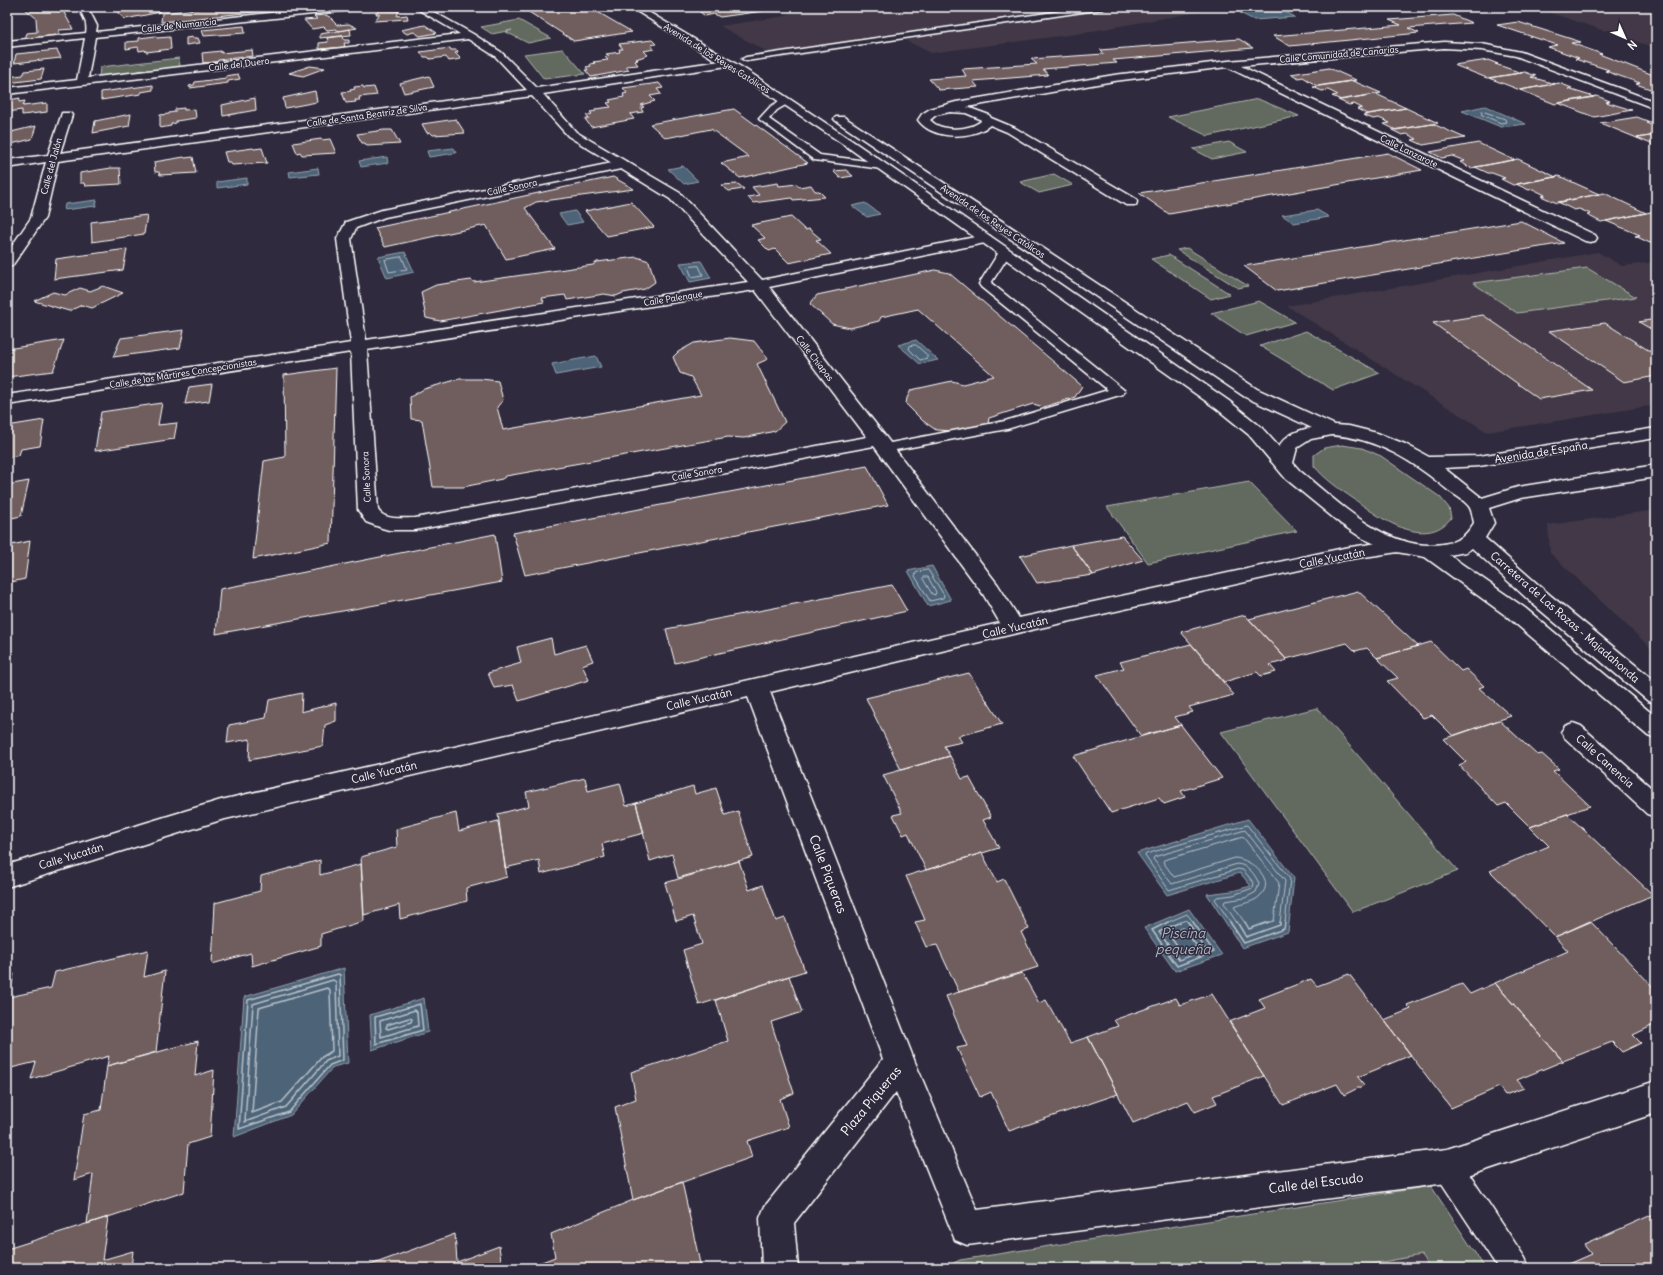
<svg xmlns="http://www.w3.org/2000/svg" width="1663" height="1275" viewBox="0 0 1663 1275" font-family="Delius,sans-serif">
<style>
.built{fill:#423947}
.green{fill:#626b5f;stroke:#b0b5af}
.water{fill:#4e6478;stroke:#95a2ae}
.lines{fill:none;stroke-linecap:round;stroke-linejoin:round}
.shore-far1{stroke:#b8c1c9;stroke-width:1}
.shore{stroke:#b8c1c9;stroke-width:1.5}
.building{fill:#705d5d;stroke:#fff}
.lane-casing{stroke:#fff;stroke-width:3}
.street-casing{stroke:#fff;stroke-width:3}
.secondary-casing{stroke:#fff;stroke-width:3}
.lane{fill:#2f2a3d;fill-rule:evenodd}
.street{fill:#2f2a3d;fill-rule:evenodd}
.secondary{fill:#2f2a3d;fill-rule:evenodd}
.labels{text-anchor:middle;dominant-baseline:central;stroke-width:3;stroke-linejoin:round;paint-order:stroke}
.far-street-label{font-size:9px;fill:#fff;stroke:#2f2a3d}
.street-label{font-size:11px;fill:#fff;stroke:#2f2a3d}
.near-street-label{font-size:13px;fill:#fff;stroke:#2f2a3d}
.near-water-label{font-size:14px;font-style:italic;fill:#afb9c2;stroke:#2f2a3d}
</style>
<rect width="100%" height="100%" fill="#2f2a3d"/>
<filter id="ink" filterUnits="userSpaceOnUse"><feTurbulence type="fractalNoise" baseFrequency=".025" numOctaves="2"/><feDisplacementMap in="SourceGraphic" scale="8" xChannelSelector="R" yChannelSelector="G"/><feConvolveMatrix kernelMatrix="1 2 1 2 8 2 1 2 1" color-interpolation-filters="sRGB"/></filter>
<g filter="url(#ink)">
<path class="built" d="M795,7H1262L1215,9L1076,34L931,53L905,40L780,59L720,26L785,16Z
M1533,7H1656V48Z
M1598,252L1622,266L1656,262V405L1487,432L1287,306Z
M1656,510V653L1550,553L1548,525Z
M1421,1255L1430,1268H1349Z"/>
<path class="green" d="M519,20L551,38L528,43L506,32L512,30L492,34L481,27Z
M563,49L585,74L544,79L524,54Z
M179,58L180,67L99,77L100,67Z
M1258,99L1299,116L1208,136L1168,117Z
M1229,142L1247,152L1212,159L1193,149Z
M1054,174L1073,185L1039,193L1020,182Z
M1187,248L1248,286L1238,288L1177,250Z
M1169,255L1230,294L1211,299L1151,259Z
M1587,268L1636,297L1517,313L1473,283Z
M1259,301L1295,322L1246,336L1211,313Z
M1306,331L1380,373L1333,390L1260,346Z
M1342,445L1362,448L1381,456L1440,497L1449,508L1451,518C1425,551 1378,517 1354,499C1339,489 1325,479 1314,466V455L1324,448Z
M1249,482L1297,531L1148,563L1107,507Z
M1317,708L1458,871L1353,912L1221,732Z
M1431,1186L1485,1268H1430L1421,1255L1349,1268H943L960,1260Z"/>
<path class="water" d="M1280,9L1295,17L1254,20L1240,13Z
M1485,106L1526,124L1501,127L1462,111Z
M454,148L456,153L429,157L427,151Z
M387,157L388,163L361,167L359,161Z
M683,166L698,181L684,184L668,169Z
M318,168L319,174L290,177L289,172Z
M247,178V184L217,188V182Z
M97,200L96,206L64,210L65,204Z
M865,203L880,214L867,217L852,206Z
M1317,210L1329,217L1294,223L1282,215Z
M575,211L583,222L567,225L559,214Z
M405,252L414,272L387,278L378,257Z
M701,261L711,278L690,282L680,263Z
M916,340L938,360L920,364L898,345Z
M596,356L601,367L556,375L552,364Z
M932,566L951,600L928,606L908,571Z
M1248,819L1294,878L1288,932L1242,948L1207,894L1232,891L1251,886L1240,873L1167,895L1137,853Z
M1189,909L1222,955L1175,971L1144,928Z
M344,968L348,1063L333,1067L291,1115L234,1137L244,997Z
M424,998L428,1032L372,1050L370,1015Z"/>
<g class="lines">
<path class="shore-far1" d="M1482,111L1505,119L1506,122L1501,123L1482,115Z
M402,257L407,269L389,272L385,260Z
M699,266L703,275L692,277L688,267Z
M916,345L927,355V358L920,360L909,349L910,346Z
M928,570L944,595L943,598L930,601L915,576L916,573Z
M924,577H928L936,592L935,595L932,594L923,579Z
M1166,923L1187,914L1194,923
M1178,923L1186,920L1188,923
M1231,923L1215,899L1217,897L1233,895L1253,888L1254,883L1243,870L1238,869L1169,890L1145,856L1146,854L1247,825L1290,879L1285,923
M1237,923L1224,903L1225,901L1245,898L1256,892L1259,884C1255,874 1248,865 1237,864L1172,884L1153,859L1154,857L1245,830L1285,881L1280,923
M1245,923L1234,907C1242,903 1253,903 1260,896C1277,880 1251,859 1235,858L1174,877L1163,862L1164,860L1243,837L1279,883L1274,921L1266,923"/>
<path class="shore" d="M1168,922L1152,930L1177,966L1214,952L1193,922
M1180,922L1159,932L1179,960L1206,950L1188,922
M1230,922L1244,943L1284,929L1285,922
M1237,922L1246,937L1280,925V922
M1245,922L1249,929L1269,922
M1182,928L1197,946L1182,953L1169,935Z
M338,974L340,975L343,1060L330,1065L289,1112L239,1129L248,1000Z
M333,980L336,982L338,1056L326,1061L286,1107L245,1122L253,1004Z
M327,988L330,990L332,1051L322,1057L282,1102L252,1113L259,1008Z
M420,1004L423,1030L376,1044L375,1017Z
M415,1010L417,1012L418,1026L381,1037L380,1021Z
M409,1018L412,1019L411,1022L388,1029L386,1028L387,1025Z"/>
</g>
<path class="building" d="M23,7H59L62,9L73,29L59,30V35L25,39L27,33L37,32L36,18Z
M111,7H155L161,12L125,19Z
M215,7H299L161,22L162,13Z
M521,7H589L632,32L574,41Z
M703,7H772L763,11L720,17L714,14L705,16L699,11L708,10Z
M379,10L399,11L397,16L407,15L408,19L374,21L380,14H376Z
M326,15L333,19H331L337,25L349,24L357,28L339,31L336,29L327,30L324,27L312,29L304,20L317,19L314,16Z
M1453,15L1472,23L1408,28L1419,33L1290,46L1273,36L1401,25L1389,20Z
M1518,22L1581,42L1571,43L1602,54H1599L1656,76V91L1636,84L1640,83L1605,71L1609,70L1575,59L1579,58L1548,47L1557,45L1497,25Z
M425,25L437,33L420,36L414,32L407,34L401,30Z
M244,26L245,33L204,36L202,30Z
M350,29L351,35L320,38V34Z
M156,36L157,38L170,37L171,49L146,52L145,50L139,51L138,47L126,49V42L139,41V38Z
M343,36L344,40H349V43H344L345,47L319,49V43L328,42L327,38Z
M193,37V38H198L200,43L186,45V38Z
M1239,39L1253,48L1113,60L1117,63L1043,69L1048,75L973,81L978,87L939,90L929,79L966,76L962,69L1037,64L1031,59L1104,54L1100,50Z
M652,40L656,44L651,45L654,49L644,51L648,55L636,59L638,60L635,61L638,65L626,66L629,70L591,77L585,70H588L586,67L591,66L590,64L595,63L593,62L608,60L605,57L609,56L606,54L620,52L619,49H623L619,44Z
M450,48L451,50H457L458,52L455,53L461,59L449,61L446,57L430,59L428,57H424L420,52Z
M57,50L61,58L14,63L16,54Z
M252,50L253,56L218,60V62L203,63L202,53L221,51V53Z
M1488,60L1498,64H1495L1522,73L1487,78L1454,65Z
M310,66L325,68L303,76L289,73Z
M1329,68L1356,80L1317,86L1303,77L1299,78L1291,74Z
M44,69L41,79L7,83V77L23,75L25,71Z
M1525,72L1536,76L1531,77L1555,84L1520,90L1489,78Z
M238,74L240,79L228,81V83L190,88L189,86L194,85L195,82L226,78V76Z
M429,76L434,87L404,93L400,83Z
M1353,81L1381,93L1341,100L1332,96L1338,95L1328,90L1322,91L1313,87Z
M659,83L663,88L657,89L661,94L650,96L655,101L641,105L644,107L641,108L643,112L630,114L634,119L591,127L585,119H589L586,115L592,114L590,112L596,111L595,109L611,107L607,103L611,102L609,100L624,97L623,94L627,93L623,88Z
M1559,83L1572,88L1568,89L1594,97L1555,104L1520,90Z
M153,85V90L141,92V94L101,100V92Z
M363,86L364,88L374,87L377,95L359,97L360,100H355L356,102L346,103L342,92L351,91L350,90L355,89L354,87Z
M315,91L317,102L285,108L283,98Z
M1376,94L1406,108L1367,114L1357,109L1362,108L1354,104L1349,105L1338,100Z
M1597,96L1610,101L1606,102L1632,110L1594,117L1558,103Z
M7,97H9V100L20,98L19,102L25,101L23,106L47,103V112L22,115V110L7,112Z
M255,98L256,110L223,116L222,105Z
M184,108V110L195,109L196,118L176,121V123L171,124V126L160,128V115L169,114V113L175,112V109Z
M1406,108L1438,123L1396,130L1384,124L1390,123L1379,118L1373,119L1363,115Z
M734,109L808,163L740,178L721,163L749,157L711,129L666,138L650,124Z
M131,114L129,126L93,133L95,121Z
M1637,117L1650,122L1646,123L1656,127V135L1637,138L1600,123Z
M456,119L465,133L433,135L430,132L427,133L422,124Z
M1433,124L1465,138L1423,145L1412,140L1417,139L1407,134L1402,135L1392,130Z
M36,126L32,139L7,145V133Z
M384,130H392L400,144L367,146L365,143H362L357,134Z
M1656,135V146L1637,138Z
M321,139L322,140L330,139L336,153L302,155L300,152L297,153L293,143Z
M1478,143L1514,160L1471,168L1460,162L1465,161L1452,156L1442,158L1430,152Z
M253,148L254,149L262,148L267,163L232,165L230,162H227L224,152Z
M1388,153L1422,170L1169,214L1139,193Z
M184,157L185,158L193,157L196,173L160,175L159,172H155L154,162Z
M1518,159L1556,177L1513,185L1501,179L1505,178L1492,173H1488L1475,167Z
M111,168H120L121,184L85,186L84,183H80V173Z
M846,170L853,176L840,178L833,171Z
M1559,176L1599,194L1557,203L1541,196L1545,195L1533,189L1529,190L1516,184Z
M613,177L634,189L536,202L525,208L555,249L506,259L486,225L385,247L375,228Z
M778,183L779,186L797,184L799,187L811,185L815,191H819L825,197L793,200L792,198L753,203L748,197L759,195L752,187Z
M738,184L744,189L729,191L721,185Z
M1604,193L1646,213L1601,222L1587,215L1591,214L1579,209L1574,210L1558,202Z
M631,202L654,227L607,236L585,211Z
M1651,212L1656,215V242L1650,243L1635,236L1640,235L1606,221Z
M147,215L144,234L92,242L91,222Z
M791,217L805,230L809,229L821,239L816,240L831,254L789,263L775,249L769,251L758,240L765,238L751,225Z
M1521,221L1564,243L1277,291L1244,266Z
M127,249L123,270L54,279L56,259Z
M637,257L649,261L655,282L645,289L623,293L616,296L604,294L567,300L565,295L542,298L544,302L440,321L426,318L421,292L436,285L471,280L474,282L593,265L597,262Z
M935,270L949,273L1082,386L1075,397L1044,407L1033,404L989,418L988,424L954,431L936,430L923,421L906,404L907,398L911,390L952,381L963,384L994,376L918,309L881,317L879,321L850,328L832,324L810,304L817,295Z
M103,286L123,293L92,308L82,305L69,311L34,301L53,292L65,295L80,288L90,291Z
M1483,315L1592,390L1539,399L1433,323Z
M1656,319V332L1639,322Z
M1605,323L1656,355V376L1624,382L1549,331Z
M184,330L180,348L113,357L121,338Z
M730,338L754,341L768,359L757,364L785,422L775,431L744,438L728,437L506,476L502,479L463,487H433L422,420L411,419L410,397L424,389L459,379H481L498,381L503,400L497,407L503,430L701,395L691,377L680,373L673,357L678,352L694,343Z
M64,340L53,371L7,377V349Z
M336,368L331,543L253,559L264,461L285,457L284,375Z
M212,384L209,401L185,404L189,387Z
M162,403L158,425L177,423L174,439L95,451L101,412Z
M44,420L40,446L21,449L19,455L7,458V426Z
M867,466L888,505L525,575L513,533Z
M29,481L21,516L7,519V485Z
M495,534L502,582L216,634L220,589Z
M1122,536L1143,560L1093,575L1071,545Z
M30,541L25,579L7,583V546Z
M1071,545L1093,575L1037,583L1020,556Z
M892,585L907,611L675,663L666,629Z
M1358,591L1418,646L1377,658L1367,648L1355,651L1347,643L1286,659L1249,619Z
M1245,615L1287,660L1270,665L1276,672L1261,676L1257,672L1224,682L1181,632Z
M551,638L554,654L586,645L593,661L582,665L589,680L519,701L513,685L494,688L488,673L521,663L517,647Z
M1431,642L1461,671L1466,669L1484,686L1479,688L1511,716L1453,736L1432,715L1423,718L1387,681L1398,678L1377,658Z
M1191,644L1234,695L1189,707L1193,712L1175,717L1181,725L1141,736L1097,675L1124,668L1120,662Z
M969,673L1002,724L958,736L962,742L944,746L950,756L901,770L866,698Z
M302,693L301,712L336,703V721L325,725L323,746L249,760L250,739L227,743L229,725L266,718L269,700Z
M1499,720L1537,755L1542,754L1559,769L1553,771L1590,806L1530,827L1506,803L1498,806L1459,765L1466,762L1443,739Z
M1181,725L1222,778L1181,791L1185,797L1164,804L1159,798L1111,813L1073,756Z
M950,756L962,779L969,777L991,817L983,820L999,848L926,870L908,833L903,835L893,815L902,813L883,775Z
M585,778L588,791L620,783L626,806L636,803L644,833L602,844L605,857L541,874L539,860L505,868L498,814L529,806L526,792Z
M693,786L695,794L716,788L725,815L738,811L753,857L678,878L672,854L650,861L636,803Z
M456,813L459,831L498,821L507,877L466,888L467,901L400,919L399,905L364,915L361,857L397,847L396,829Z
M1567,814L1653,895L1555,937L1490,871L1549,846L1530,827Z
M982,853L997,882L1004,879L1029,929L1021,932L1038,967L959,992L937,945L926,947L915,922L925,920L906,876Z
M320,860V875L361,864L364,921L321,934V946L252,966L251,953L212,964L215,903L260,891L261,876Z
M739,861L749,890L763,885L776,921L785,918L805,971L699,1005L683,950L702,944L693,916L676,921L665,883Z
M1590,921L1656,990V1024L1633,1035L1641,1043L1622,1052L1612,1042L1563,1061L1495,983L1568,951L1555,937Z
M148,950L144,977L165,971L156,1052L107,1066L109,1056L31,1079L36,1062L7,1069V1006L9,997L51,988L55,972Z
M1022,973L1039,1003L1046,1000L1070,1043L1088,1037L1118,1094L1009,1131L991,1092L980,1097L957,1048L967,1046L946,996Z
M14,974L9,997L7,1006V976Z
M1349,974L1411,1055L1358,1077L1364,1085L1344,1095L1337,1084L1283,1105L1229,1022L1265,1008L1259,999L1311,979L1317,986Z
M789,976L802,1012L771,1022L794,1093L780,1099L789,1127L747,1141L752,1157L633,1200L615,1107L636,1099L631,1072L728,1041L716,1000Z
M1495,983L1563,1061L1517,1080L1524,1088L1505,1095L1499,1087L1451,1108L1384,1020L1411,1009L1407,1005L1462,984L1470,994Z
M1212,994L1264,1076L1213,1096L1217,1103L1195,1112L1188,1101L1133,1123L1088,1037L1118,1026L1114,1020L1176,998L1180,1005Z
M198,1041L195,1076L214,1070L210,1137L188,1144L184,1192L87,1224L93,1174L74,1180L84,1114L101,1110L107,1066Z
M682,1182L701,1268H526L555,1257L551,1234L633,1200Z
M1656,1213V1268H1559L1591,1254L1584,1245Z
M108,1217L102,1260L133,1251L131,1268H7V1249Z
M455,1234L457,1262L499,1246L502,1268H368V1266Z"/>
<g class="lines">
<defs>
<path id="lane" d="M1088,7H1107L1103,9L746,61L742,59L746,57Z
M786,98L790,101L789,103L777,110L769,119L820,155L882,163L887,166L882,169L814,160L759,119L771,106Z
M1005,249L1009,250L1011,252L991,283L1125,391L1123,394L1007,429L885,452L880,451L878,448L880,445L1005,421L1108,390L981,287L979,284L999,252L1001,250Z
M1447,1152L1457,1156L1525,1258L1529,1268H1498L1437,1176L1433,1166L1437,1156Z"/>
<path id="street" d="M77,7L88,8L97,26L96,32L326,7H355L351,10L95,37L88,78L460,34L414,7H425L473,34L501,52L537,88L727,60L731,61L732,63L727,66L543,94L576,132L680,193L762,280L985,235L990,236L992,239L990,242L985,243L769,287L885,436L998,585L1019,618L1344,548L1398,540L1405,541L1408,546L1405,551L1398,552L1344,560L1013,634L770,692L915,1062L977,1210L1447,1149L1656,1081V1113L1447,1183L967,1245L955,1240L896,1092L794,1223L798,1268H762L760,1218L765,1206L883,1059L748,697L221,820L7,887V865L221,800L1000,623L983,594L874,446L415,530H389L382,528L366,522L358,510L351,352L7,405V395L351,343L337,239L346,222L382,210L612,163L568,136L532,96L58,161L45,218L12,266L7,267V253L31,218L46,162L7,168V160L48,155L62,113H70L72,115L60,153L527,90L495,56L468,39L7,94V88L77,80L85,38L7,47V41L86,33C88,23 83,14 77,7ZM621,169L670,199L748,282L366,340L351,239L356,228L385,217ZM755,290L867,437L415,518C403,518 385,521 378,510L367,350Z
M1444,42L1482,44L1521,52L1656,102V109L1516,56L1482,50L1444,48L1241,66L1595,235L1597,238L1595,241L1590,242L1585,241L1227,67L1114,81L967,107L989,115L991,118L1015,128L1136,199L1137,202L1136,205H1126L1007,132L990,125C972,140 932,140 918,120L922,114L930,109L956,102L1114,75L1228,61ZM950,112L966,113L980,119L981,121C969,131 941,132 930,120L936,115Z
M1573,723L1581,726L1656,792V817L1647,814L1565,738L1561,732L1565,726Z"/>
<path id="secondary" d="M630,7H640L743,68L854,142L1229,401L1261,427L1279,447C1284,435 1301,429 1312,428L1245,397L836,121L834,119L836,117H844L1257,389L1335,425L1349,426L1377,433L1405,444L1429,457L1479,456L1656,428V438L1479,466L1444,468L1482,498L1518,487L1656,465V477L1521,498L1489,508L1494,523L1485,538L1550,595L1656,682V703L1648,701L1534,605L1472,548L1466,552L1449,555L1525,608L1656,717V739L1648,736L1509,618L1425,557L1391,551L1362,538L1341,524L1286,479L1249,435L1217,409L846,146L735,72ZM1332,435C1378,438 1414,462 1449,491C1455,495 1467,502 1470,508C1472,512 1473,518 1474,523C1465,537 1459,541 1443,544C1388,553 1338,502 1300,471L1293,463L1297,448L1311,439Z"/>
</defs>
<use href="#lane" class="lane-casing"/>
<use href="#street" class="street-casing"/>
<use href="#secondary" class="secondary-casing"/>
<use href="#lane" class="lane"/>
<use href="#street" class="street"/>
<use href="#secondary" class="secondary"/>
</g>
</g>
<g class="labels">
<g class="far-street-label">
<text transform="translate(179 25) rotate(-6)">Calle de Numancia</text>
<text transform="translate(1339 54) rotate(-5)">Calle Comunidad de Canarias</text>
<text transform="translate(717 58) rotate(32)">Avenida de los Reyes Católicos</text>
<text transform="translate(239 64) rotate(-7)">Calle del Duero</text>
<text transform="translate(367 115) rotate(-8)">Calle de Santa Beatriz de Silva</text>
<text transform="translate(1409 151) rotate(26)">Calle Lanzarote</text>
<text transform="translate(51 166) rotate(-75)">Calle del Jalón</text>
<text transform="translate(512 187) rotate(-12)">Calle Sonora</text>
<text transform="translate(993 221) rotate(34)">Avenida de los Reyes Católicos</text>
<text transform="translate(673 298) rotate(-9)">Calle Palenque</text>
<text transform="translate(815 358) rotate(52)">Calle Chiapas</text>
<text transform="translate(183 373) rotate(-9)">Calle de los Mártires Concepcionistas</text>
<text transform="translate(697 473) rotate(-10)">Calle Sonora</text>
<text transform="translate(366 477) rotate(-93)">Calle Sonora</text>
</g>
<g class="street-label">
<text transform="translate(1541 452) rotate(-9)">Avenida de España</text>
<text transform="translate(1332 558) rotate(-11)">Calle Yucatán</text>
<text transform="translate(1565 617) rotate(41)">Carretera de Las Rozas - Majadahonda</text>
<text transform="translate(1015 627) rotate(-13)">Calle Yucatán</text>
<text transform="translate(699 699) rotate(-13)">Calle Yucatán</text>
<text transform="translate(1605 761) rotate(42)">Calle Canencia</text>
<text transform="translate(384 772) rotate(-13)">Calle Yucatán</text>
<text transform="translate(71 856) rotate(-17)">Calle Yucatán</text>
</g>
<g class="near-street-label">
<text transform="translate(828 874) rotate(69)">Calle Piqueras</text>
<text transform="translate(871 1101) rotate(-50)">Plaza Piqueras</text>
<text transform="translate(1316 1183) rotate(-7)">Calle del Escudo</text>
</g>
<g class="near-water-label">
<text x="1183" y="933">Piscina<tspan x="1183" dy="16">pequeña</tspan></text>
</g>
</g>
<rect width="1663" height="1275" fill="none" stroke="#2f2a3d" stroke-width="24"/>
<rect x="12" y="12" width="1639" height="1251" fill="none" stroke="#fff" stroke-width="1.5" filter="url(#ink)"/>
<g transform="translate(1625 38) rotate(135)" stroke="#2f2a3d" stroke-width="3" paint-order="stroke">
<path d="M0-3L7 15L0 10L-7 15Z" fill="#ffffff"/>
<text y="-6" font-size="11" font-weight="bold" text-anchor="middle" fill="#ffffff">N</text>
</g>
</svg>
